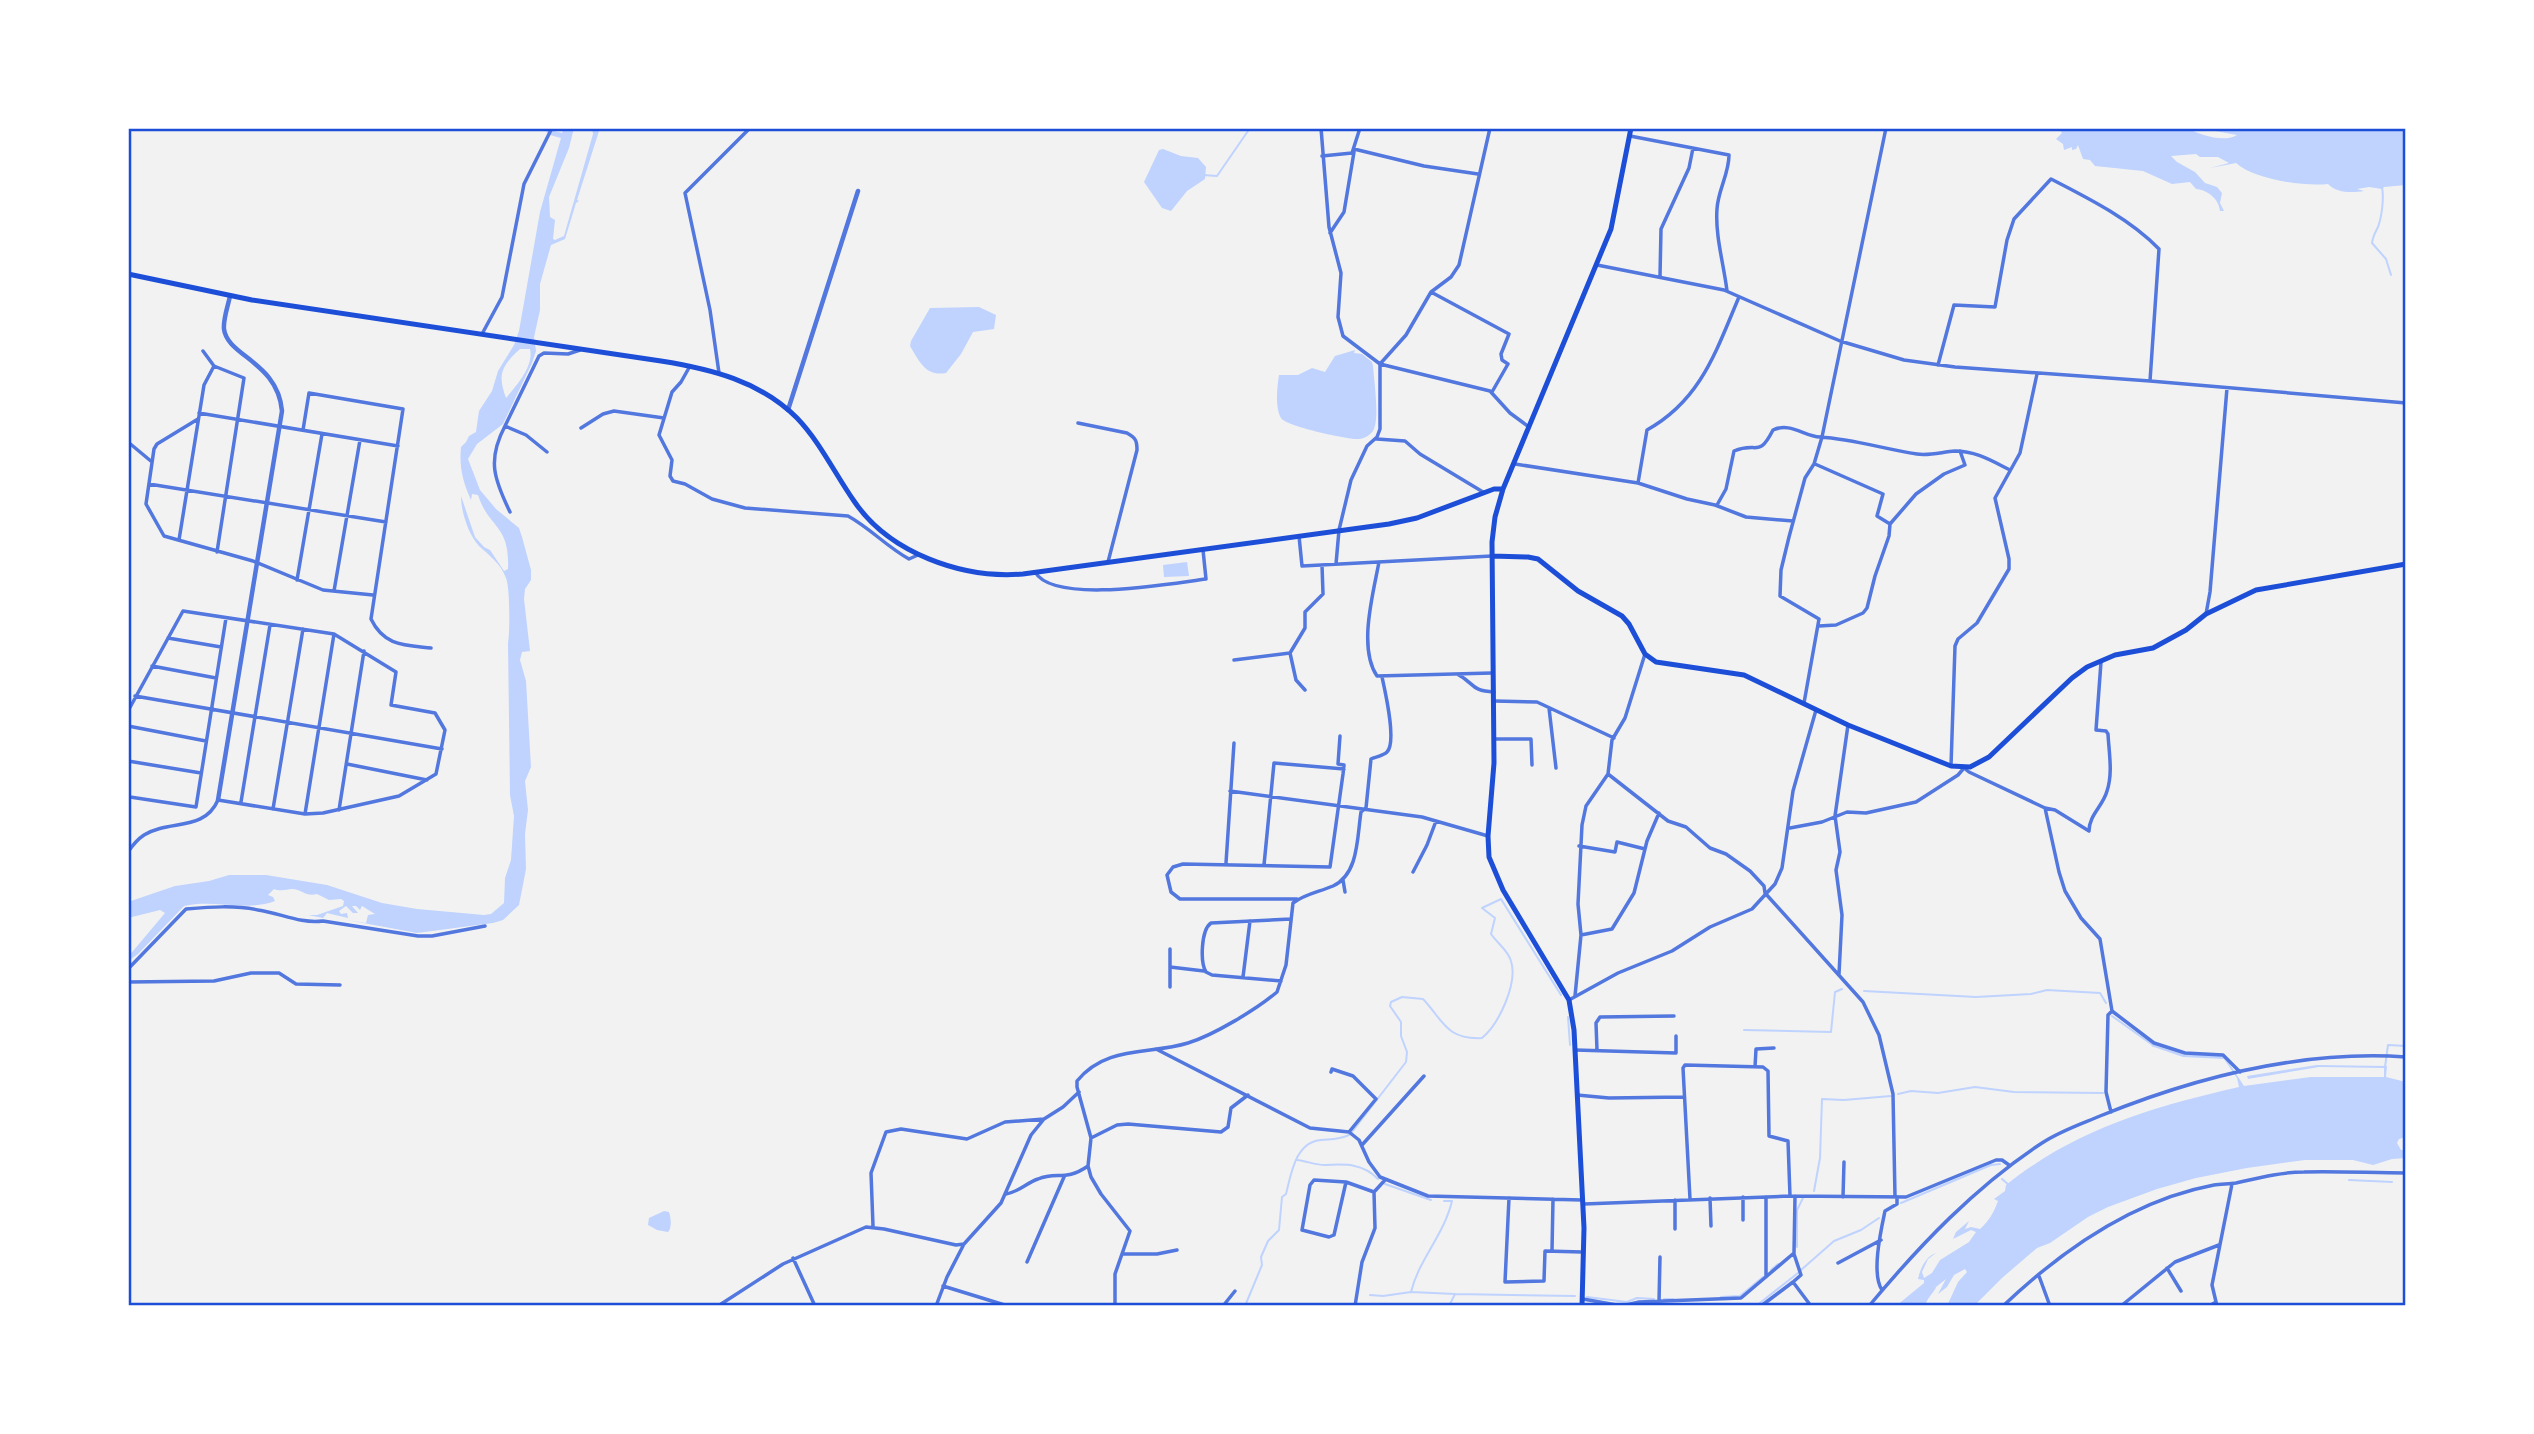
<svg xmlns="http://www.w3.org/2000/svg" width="2534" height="1434" viewBox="0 0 2534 1434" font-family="'Fira Sans Condensed',sans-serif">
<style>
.water{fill:#bfd3fe;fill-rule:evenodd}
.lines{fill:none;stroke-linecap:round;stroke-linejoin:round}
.stream{stroke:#bfd3fe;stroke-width:2}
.minor{stroke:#5277de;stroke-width:3.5}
.tertiary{stroke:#5277de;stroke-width:4.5}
.secondary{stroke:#1d4ed8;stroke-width:5}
.neatline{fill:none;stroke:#1d4ed8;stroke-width:2.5}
</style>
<rect width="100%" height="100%" fill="#f2f2f2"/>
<path class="water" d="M542,128L562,133L564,128H574L569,148L549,197L550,217L555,220L553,239L555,240L564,236L593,134L592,128H600L577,200L579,201L576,203L565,239L551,245L540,284V310L534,337L536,351L532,363L503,424L477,444L468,459L480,490L496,509L519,528L522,537L531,570V580L525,589L524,599L530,651L522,652L520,660L526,681L531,767L525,781L528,810L525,834L526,869L519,905L503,920L493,923L417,933L347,920L366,923L368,915L375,914L362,906L360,910L356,906H352L358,913H353L346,906L339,911L341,914L347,913L348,918L327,913L323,918L308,915H317L343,906L344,901L341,899L329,900L317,894C306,897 303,890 293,889C285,889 282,892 274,889L268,895L273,897L275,901C247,912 214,899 184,906L138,954L128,961V957L165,913L160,910L128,918V902L175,886L209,881L229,875H266L327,885L382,903L417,909L484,915L491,914L504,903L505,878L511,860L514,816L510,795L508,643C510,633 510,587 506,578C501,564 489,555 479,546C468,534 461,511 461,496L475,537L484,547L490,550L504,571L508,569C510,524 489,529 478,495L472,494L471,500C463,482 459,467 461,447L466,442L469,436L476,432L479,411L492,391L498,371L514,345L519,331L540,212L561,138L550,135ZM520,349H530C534,366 517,385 506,398C498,376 500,367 520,349Z
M2058,128H2188C2199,135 2225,143 2237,135L2199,128L2256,130L2255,128H2406V185L2384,187L2382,189L2369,187L2357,189L2364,191C2352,193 2336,193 2328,184C2304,187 2253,179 2236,163L2210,168L2229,163L2218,157H2200L2196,154L2171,156L2177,162L2195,172L2205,183L2217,187L2222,193L2220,203L2224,211H2220C2219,199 2208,190 2196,189L2190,182L2172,184L2143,171L2095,166L2090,160L2083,159L2078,145L2076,149L2072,150V147L2064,150L2063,144L2056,139L2062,133Z
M1163,149L1181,156L1198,158L1206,167L1205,179L1187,191L1171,211L1162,208L1144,182L1159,150Z
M979,307L996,315L994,329L973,332L961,354L946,373C926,377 919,361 910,346L911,341L930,308Z
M1355,350L1354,353L1362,354L1372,362L1373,366C1374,380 1380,420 1373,431C1370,435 1364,439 1359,439C1349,440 1285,426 1281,418C1275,408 1277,387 1279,375H1298L1312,368L1325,372L1335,356Z
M1187,562L1189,576L1164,577L1163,565Z
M2154,1045L2185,1055H2220L2227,1060L2244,1086L2311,1077H2384V1068L2319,1067L2248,1079L2247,1076L2317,1065L2387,1066L2386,1077L2406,1082V1137L2399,1139L2397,1143L2401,1150H2406V1158L2392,1159L2373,1165L2353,1160H2305L2247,1168L2196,1178L2157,1189L2108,1207L2088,1217L2050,1243L2037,1248L2002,1278L1974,1306H1947L1958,1282L1967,1272L1965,1269L1954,1275L1947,1287L1938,1294L1946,1279L1936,1287C1935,1291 1927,1298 1925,1306L1923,1303L1920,1306H1896L1924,1283V1280L1918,1279C1920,1269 1926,1256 1936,1253L1928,1259L1922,1272L1924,1278L1932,1273L1940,1260L1969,1242L1976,1232L1971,1230L1953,1239L1956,1232L1969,1221L1965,1229L1971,1227L1980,1229C1989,1221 1994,1212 1998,1201L1994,1199L2005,1191L2006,1185C2076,1129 2152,1107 2239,1087L2237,1078L2224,1059L2183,1057L2151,1046Z
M664,1211L669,1212C671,1218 672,1228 668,1232L657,1230L648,1225L649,1218Z"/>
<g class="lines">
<path class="stream" d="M1203,175L1217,176L1250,128
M2382,187C2384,198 2382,216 2378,227C2375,233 2373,236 2372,243L2386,259L2391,275
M1864,991L1976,997L2031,994L2047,990L2100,993L2106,1003
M2112,1016L2154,1046
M1568,1017L1570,1045
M1744,1030L1831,1032L1835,992L1842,989
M2385,1067L2388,1045L2406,1046
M1898,1094L1911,1091L1938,1093L1975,1087L2014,1092L2103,1093
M1352,1132L1406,1062L1407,1052L1401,1036V1022L1390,1006L1391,1002L1402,997L1423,999C1443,1020 1446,1040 1482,1038C1499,1024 1518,983 1511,961C1508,950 1497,943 1491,934L1495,918L1482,908L1501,899L1561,995
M1297,1160C1306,1161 1316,1165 1325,1165C1345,1164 1363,1163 1378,1179
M2002,1179L2009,1185
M2349,1180L2392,1182
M1385,1184L1431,1200
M1814,1191L1820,1158L1822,1099L1844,1100L1891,1096
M1901,1203L1991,1165L2000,1164
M1797,1247V1210L1803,1198
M1771,1270L1778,1264
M1801,1270L1834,1241L1861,1230L1879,1218
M1411,1292C1419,1259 1444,1235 1452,1201H1444
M1370,1295L1383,1296L1411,1292L1455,1294
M1587,1297L1627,1302L1637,1298L1654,1299
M1721,1297L1740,1296L1763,1277
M1664,1299H1673
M1245,1306L1262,1265L1261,1257L1268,1241L1279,1230L1282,1197L1286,1194C1291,1175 1295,1142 1321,1140C1332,1139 1338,1140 1349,1135
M1449,1306L1455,1294L1575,1296
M1756,1306L1798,1273"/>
<path class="minor" d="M1321,128L1329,227L1341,273L1338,317L1343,336L1380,364L1490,391L1510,413L1529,427
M1630,136L1729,155C1729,174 1718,190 1717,209C1715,236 1724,265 1727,291
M1354,149L1424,166L1478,174
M1322,156L1352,153L1360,128
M1330,233L1344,212L1354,152
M1597,265L1724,290L1840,341L1904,360L1955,367L2150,381L2406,403
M1660,276L1661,229L1689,168L1693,148
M1431,292L1509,334L1501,354L1502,360L1508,364L1492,392
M482,334L502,297L524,184L552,128
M203,351L214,366L244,378L217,552
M1938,365L1954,305L1995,307L2007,240L2014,219L2051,179C2088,198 2130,219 2159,249L2150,381
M690,366L681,382L672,392L659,435L672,460L670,476L673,481L685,484L712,499L745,508L848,516C870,528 887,547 909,559L918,555
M719,373L710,310L685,193L750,128
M199,413L398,446
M198,419L157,444L154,449L146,504L164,536L253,561L323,590L373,595
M1078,423L1127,433C1136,438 1137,441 1137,450L1108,562
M505,426L539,356L544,353L568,354L580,350
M581,428L603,414L614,411L664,418
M303,430L309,393L403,409L371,619C384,646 404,645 431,648
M1377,439L1405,441L1420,454L1483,492
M128,442L152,462
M1515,464L1638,483L1687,499L1715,505L1746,517L1793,521
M1815,464L1883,494L1877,516L1890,524
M1638,483L1647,430C1701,400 1716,351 1739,297
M149,484L386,522
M1717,505L1726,489L1734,451C1758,441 1758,459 1773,430C1790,422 1804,436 1820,437C1853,439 1884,449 1917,454C1929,456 1942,452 1955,451C1976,451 1992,461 2010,470
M510,512C494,479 487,460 505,426L526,435L547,452
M1299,536L1302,566L1492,556
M179,540L204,385L214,366
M1379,562C1373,594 1358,648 1377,676L1492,673
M1336,564L1339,530L1351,480L1367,446L1377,437L1380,429V364L1406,335L1431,292L1451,277L1459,265L1490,128
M1035,572C1054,605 1173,583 1206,579L1203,550
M297,580L322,434
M334,591L360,440
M2206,614L2210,592L2227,388
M1819,626L1836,625L1863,613L1867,608L1875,576L1889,536L1890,524L1916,494L1944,474L1965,465L1960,451
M168,638L221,647
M1234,660L1290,653
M152,666L216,678
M1457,674C1475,683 1470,691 1494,692
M1305,690L1296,680L1290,653L1305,628V612L1323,594L1322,565
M135,696L442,749
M1494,701L1537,702L1614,738
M1804,703L1819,619L1780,596L1781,570L1789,537L1805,478L1814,464L1822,437L1886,128
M1549,708L1556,768
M128,711L183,611L334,634L396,672L391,705L435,713L445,730L436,774L399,796L323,813L305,814L218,800C204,832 170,819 144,835C138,839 132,846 128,852
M128,726L206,741
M1494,739H1531L1532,765
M128,761L201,773
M347,764L427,780
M1951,766L1955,646L1958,639L1977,623L2009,569V559L1995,498L2020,453L2037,374
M1608,774L1668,821L1686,827L1710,848L1726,854L1750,871L1764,886L1765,893L1863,1002L1879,1035L1893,1094L1895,1197
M1230,791L1422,817L1488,836
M128,795L130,797L196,807L226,618
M241,802L270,625
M2045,808L2059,872L2065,891L2081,918L2100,939L2112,1011L2154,1043L2185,1053L2223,1055L2240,1072
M273,809L303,629
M339,810L364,651
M305,814L334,634
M1790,828L1822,822L1847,812L1866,813L1916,802L1958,775L1964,768L1969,772L2045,808L2055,810L2089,831
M2089,831C2089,815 2103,806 2107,791C2113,773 2109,753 2108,734L2106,731L2096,730L2101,662
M1579,846L1615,852L1617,842L1645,849
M1226,863L1234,743
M1264,865L1274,763L1344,769
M1413,872L1427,845L1436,821
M1343,880L1345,892
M1297,899H1180L1171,892L1167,875L1173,867L1183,864L1330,867L1343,774L1344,765L1338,764L1340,736
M1581,935L1612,929L1634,893L1647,841L1659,813
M1170,949V967L1204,971
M128,969L186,909C210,907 235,905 258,910C280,913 300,924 323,921L418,936H432L485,926
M1839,974L1842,915L1836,870L1840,852L1835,816L1848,725
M1243,977L1250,921
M1281,981L1212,975L1206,972C1200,962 1201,930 1211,923L1291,919
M128,982L214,981L251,973H279L296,984L340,985
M1170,987V967
M1575,996L1581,935L1578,904L1582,825L1586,806L1608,774L1612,740L1625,718L1645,654
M1569,1000L1618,973L1672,951L1710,927L1752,909L1775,884L1782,868L1793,791L1816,710
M1156,1049L1310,1128L1349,1132L1359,1140L1369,1162L1380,1177L1428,1196L1582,1200
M1575,1050L1676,1053V1036
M1597,1050L1596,1023L1600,1017L1674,1016
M1755,1067L1756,1049L1774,1048
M1331,1072L1332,1069L1353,1076L1376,1099L1349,1132
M1577,1095L1609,1098L1684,1097
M2111,1112L2106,1092L2108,1015L2112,1011
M1091,1138L1117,1125L1128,1124L1221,1132L1228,1127L1231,1108L1248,1095
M1362,1145L1424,1076
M1346,1182L1334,1235L1329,1237L1302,1230L1310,1185L1314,1180L1346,1182L1374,1192
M1006,1194C1019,1192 1026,1183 1038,1179C1057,1171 1065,1182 1088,1166
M1843,1197L1844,1162
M1509,1198L1505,1282L1544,1281L1545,1251L1582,1252
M1710,1198L1711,1226
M1690,1199L1683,1068L1685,1065L1763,1067L1768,1071L1769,1136L1788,1141L1790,1196
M1675,1200V1229
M1584,1204L1790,1196L1906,1197L1996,1160H2002L2009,1165
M1743,1220V1197
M873,1226L871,1173L886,1132L901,1129L967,1139L1005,1122L1044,1119
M1552,1251L1553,1199
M1124,1254H1157L1177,1250
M793,1258L815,1306
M1027,1262L1064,1177
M1838,1263L1881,1240
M2167,1268L2181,1291
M2039,1276L2050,1306
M1766,1277V1197
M1793,1282L1801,1275L1794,1254
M943,1286L1008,1306
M1882,1290C1871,1274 1881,1230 1885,1211L1897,1204V1197
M1583,1299L1622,1306L1639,1302L1741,1298L1794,1253L1795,1196
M1659,1302L1660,1257
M718,1306L783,1264L866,1227L884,1229L956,1245L964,1244
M936,1306L947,1277L964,1244L1001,1203L1031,1135L1044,1119L1063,1107L1079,1092
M1115,1306V1274L1130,1231L1101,1194L1091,1177L1088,1166L1091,1138L1077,1087V1081C1106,1045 1149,1055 1188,1043C1214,1035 1257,1009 1277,992L1286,965L1293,903C1305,894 1319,892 1333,886C1359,874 1357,837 1361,812L1366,808L1371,759C1375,757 1383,756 1387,752C1397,742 1385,691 1382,677
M1223,1306L1235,1291
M1355,1306L1362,1262L1375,1228L1374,1192L1385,1180
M1761,1306L1793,1282L1811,1306
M1869,1306C1919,1246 1976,1186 2042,1143C2060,1131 2081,1124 2100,1116C2196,1077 2303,1050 2406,1057
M2003,1306C2061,1251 2133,1200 2214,1185C2221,1184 2229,1184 2236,1183C2258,1178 2281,1172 2304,1172C2338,1171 2372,1173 2406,1173
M2121,1306L2175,1262L2219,1245
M2209,1306L2216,1302
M2217,1306L2212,1285L2232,1184"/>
<path class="tertiary" d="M128,135L129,128
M788,410L858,191
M218,800L282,411C278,362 227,356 224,329C223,319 228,306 230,296"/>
<path class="secondary" d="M128,274L252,300L661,361C711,369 760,381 797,418C820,442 835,474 854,501C889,553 962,579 1023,574L1389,524L1417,518L1494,489H1503
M1492,556L1528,557L1538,559L1578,591L1622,616L1629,624L1645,654L1656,662L1744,675L1848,725L1951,766L1970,767L1989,757L2072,678L2087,667L2115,655L2153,648L2186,630L2206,614L2256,590L2406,564
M1582,1306L1584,1228L1574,1030L1569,1000L1503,890L1489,857L1488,836L1494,763L1492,542L1495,517L1503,489L1611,229L1631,128"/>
</g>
<rect width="2534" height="1434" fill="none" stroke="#ffffff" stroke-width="259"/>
<rect x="130" y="130" width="2274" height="1174" class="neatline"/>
</svg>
